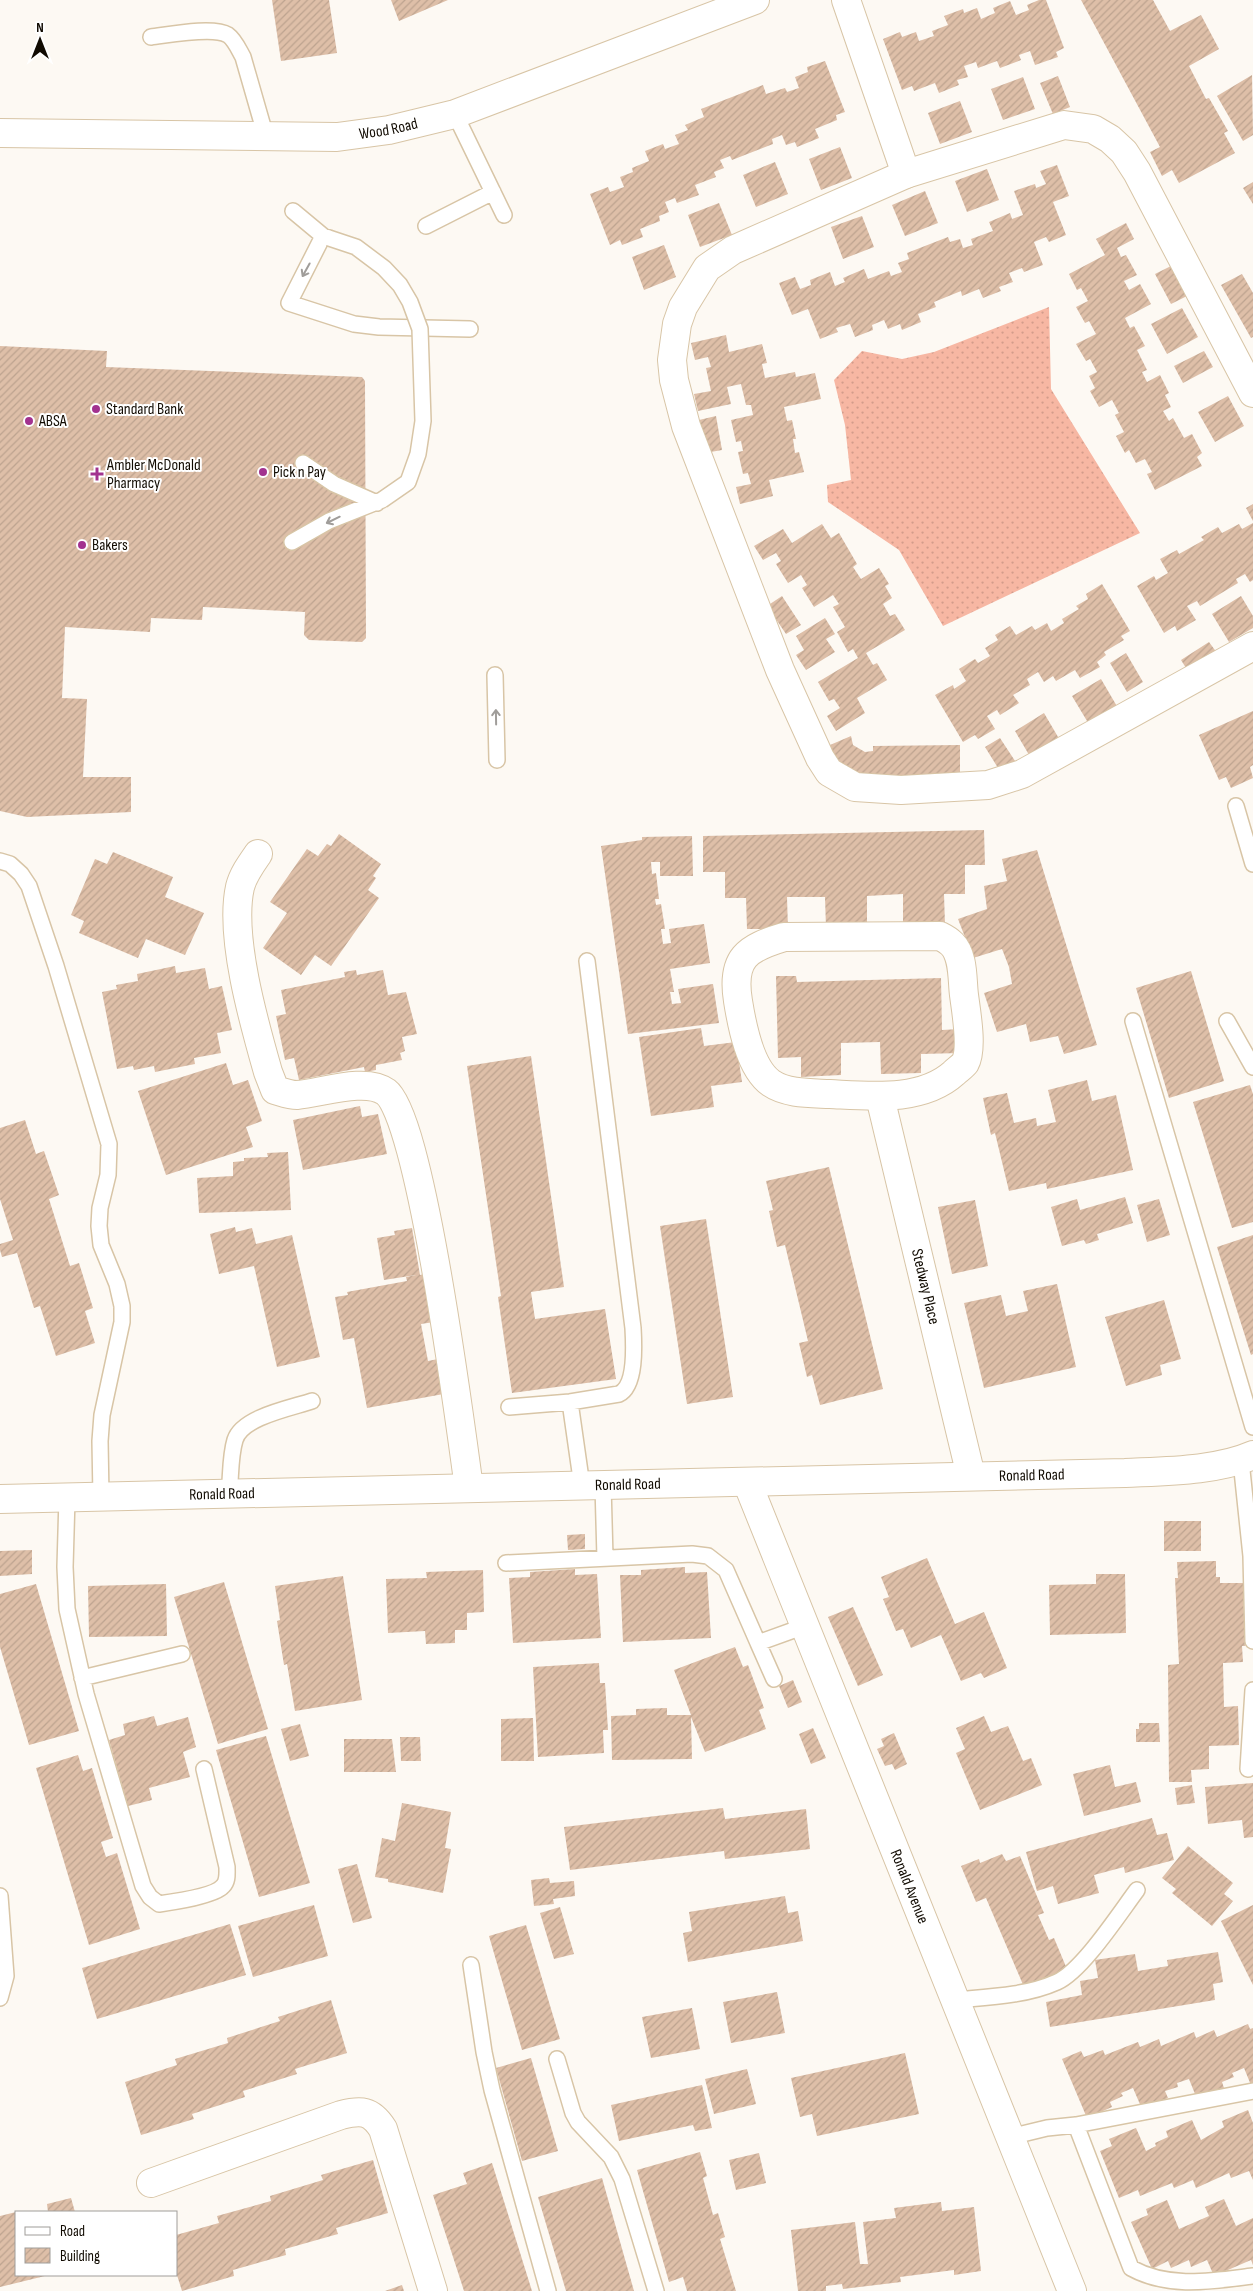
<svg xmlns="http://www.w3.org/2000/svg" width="1253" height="2291" viewBox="0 0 1253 2291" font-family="'Sofia Sans Condensed',sans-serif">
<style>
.grass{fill:url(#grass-dots)}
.building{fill:url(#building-hatch)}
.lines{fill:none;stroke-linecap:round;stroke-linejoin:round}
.lane-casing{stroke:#d8c5a6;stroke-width:18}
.street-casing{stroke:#d8c5a6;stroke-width:30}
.lane{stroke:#fff;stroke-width:15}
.street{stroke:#fff;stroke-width:28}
.lane-bridge-casing{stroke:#d8c5a6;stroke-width:18;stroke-linecap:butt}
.lane-bridge{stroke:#fff;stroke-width:15}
.oneway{stroke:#a09d9a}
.poi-dot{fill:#a2328f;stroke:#fff;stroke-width:2}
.labels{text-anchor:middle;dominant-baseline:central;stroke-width:4;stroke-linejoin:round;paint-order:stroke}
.street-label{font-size:16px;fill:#110b02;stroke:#fff}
.poi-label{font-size:16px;fill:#110b02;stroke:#fff;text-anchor:start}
</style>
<defs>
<pattern id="grass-dots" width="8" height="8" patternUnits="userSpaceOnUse" patternTransform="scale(1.25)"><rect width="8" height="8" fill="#f7b7a3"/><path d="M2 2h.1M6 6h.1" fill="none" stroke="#d39c8b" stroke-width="1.8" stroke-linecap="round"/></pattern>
<pattern id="building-hatch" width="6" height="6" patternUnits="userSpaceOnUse" patternTransform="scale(1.25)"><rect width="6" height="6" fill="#debfa8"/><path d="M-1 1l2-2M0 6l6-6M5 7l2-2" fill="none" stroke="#bda38f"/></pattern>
</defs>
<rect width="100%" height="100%" fill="#fdf9f3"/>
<path class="grass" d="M1049,307L1051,389L1140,533L943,626L899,550L828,502L827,485L851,480L845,425L834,380L862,351L902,359L934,352Z"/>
<path class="building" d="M272,0H329L337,53L281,61Z
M391,0H448L399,21Z
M1039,0H1046L1064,48L1056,52L1058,57L1035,65L1030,51L1019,55L1021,60L1000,68L997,61L978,68L976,62L964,66L968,77L957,80L959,85L939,93L935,83L914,91L912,86L902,90L883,39L900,32L902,37L916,32L919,41L934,36L932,31L948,25L944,16L963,9L964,13L977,8L981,19L995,13L993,8L1010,1L1016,15L1029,10L1027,5Z
M1081,0H1153L1170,31L1201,15L1219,49L1189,66L1206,99L1209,98L1228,131L1224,133L1235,153L1179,183L1172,170L1162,176L1150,152L1160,147Z
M825,61L845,112L836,115L837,120L815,129L819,138L797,147L795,142L786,145L782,135L772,139L773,144L732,160L730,156L720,160L724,168L714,172L716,177L695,185L699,195L677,203L675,198L665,202L669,212L659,216L660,221L640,229L643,237L622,245L620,240L610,245L590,194L608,187L610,192L624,187L620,177L633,172L632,168L649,161L645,151L663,144L665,149L679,144L675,135L688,130L685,125L704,117L701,109L763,85L766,94L785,88L787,92L799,88L795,77L808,72L807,67Z
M1252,75L1253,135L1243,141L1217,96Z
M1058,76L1070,107L1053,114L1040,83Z
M1023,77L1035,109L1003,120L991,89Z
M960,101L972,132L940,144L928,113Z
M840,147L852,178L821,190L809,159Z
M775,162L788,194L756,207L743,175Z
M1057,165L1069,196L1053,202L1066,235L1049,242L1046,237L1034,242L1043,265L1024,272L1022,268L1009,273L1013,282L999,287L1001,291L983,298L979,289L962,296L961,291L934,302L936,307L918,314L921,322L902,330L900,324L888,329L884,320L872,325L873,330L855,337L850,324L836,328L838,332L820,339L808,309L792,315L779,283L795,277L800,289L811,285L810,280L830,272L835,286L845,282L843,278L864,269L868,279L889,271L891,276L902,272L898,263L909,259L907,253L948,237L950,242L960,239L963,248L973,245L971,239L993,231L989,222L1010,213L1012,219L1023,215L1014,191L1035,184L1036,188L1046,184L1040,171Z
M987,169L999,200L967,212L955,181Z
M1253,182V204L1243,188Z
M925,191L938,223L905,236L892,205Z
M719,203L732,235L700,247L688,215Z
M862,216L874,247L843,259L831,227Z
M1126,223L1134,239L1117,248L1121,257L1126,255L1137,275L1124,281L1129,290L1140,284L1151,304L1125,318L1130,328L1134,326L1145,346L1137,350L1147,370L1142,372L1147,382L1160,375L1169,393L1165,395L1171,407L1163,411L1169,421L1173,418L1184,438L1192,434L1202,453L1197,457L1202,466L1155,490L1147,474L1152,472L1145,459L1136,463L1129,450L1125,453L1116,436L1124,432L1115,415L1119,413L1112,400L1099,407L1090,391L1095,388L1089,376L1097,372L1090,359L1086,361L1076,344L1096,334L1089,321L1085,323L1076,307L1088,301L1081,288L1077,290L1069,274L1105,255L1096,239Z
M664,245L676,277L644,290L632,257Z
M1171,266L1187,296L1171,304L1155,274Z
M1242,274L1253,293V337L1251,338L1221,285Z
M1182,308L1198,337L1167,354L1151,324Z
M726,335L729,352L762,344L767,363L762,364L765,378L795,372L796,377L815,373L821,399L784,407L787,421L792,420L796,439H793L795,453L799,452L804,472L769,480L773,496L740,504L736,487L751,484L748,473L743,474L738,452L743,451L741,441L736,442L731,420L753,415L751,405H746L741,384L727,387L731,404L698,411L694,394L711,391L706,368L711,367L708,357L695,360L691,343Z
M0,346L107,351L106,367L362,377L365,381L366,638L362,642L309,640L304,635L305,612L203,607L202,620L151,618L150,632L65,627L62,698L87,699L83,777H131V812L27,817L0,811Z
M1204,351L1213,367L1183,383L1174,366Z
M1228,396L1244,426L1215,442L1198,412Z
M716,416L722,450L705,453L699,420Z
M1253,504V521L1246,508Z
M1253,523V580L1250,582L1245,574L1236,579L1238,583L1200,606L1197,601L1187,606L1196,620L1177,631L1175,626L1164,633L1137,586L1154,576L1156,580L1168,573L1160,559L1177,550L1179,554L1204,540L1201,537L1218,527L1222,533L1239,524L1242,529Z
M822,524L831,538L839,533L857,564L853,567L861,579L879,568L889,584L885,586L892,598L883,604L890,616L895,614L905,630L866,653L873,665L877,663L887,680L857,698L865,713L836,731L827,716L840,708L834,699L829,701L818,682L858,658L853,649L848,652L837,632L845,627L833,607L839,604L833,595L814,607L802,588L807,585L801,575L788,583L776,564L781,561L776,553L763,560L754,546L783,529L792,543Z
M1102,584L1130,631L1121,636L1124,640L1104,652L1106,655L1097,662L1100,667L1080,678L1075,670L1056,681L1053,676L1044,682L1038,672L1027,679L1030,685L1013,695L1019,703L1000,715L997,710L987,716L995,729L978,739L975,735L963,742L935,695L953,685L954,689L966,681L959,669L975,659L978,663L990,656L985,648L998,640L995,635L1010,626L1016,635L1032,626L1035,630L1047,623L1051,631L1064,623L1062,619L1079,609L1076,606L1088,599L1086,594Z
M782,596L801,625L786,634L767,606Z
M1241,596L1253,616V628L1229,642L1212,614Z
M825,618L835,634L826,639L835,652L806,670L796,655L804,650L796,636Z
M1209,642L1220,657L1191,676L1181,660Z
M1126,653L1143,682L1127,692L1110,663Z
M1101,679L1118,708L1090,726L1072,696Z
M1253,711V765L1250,767L1253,778L1231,788L1226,777L1219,780L1199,735Z
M1044,713L1061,742L1032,760L1015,731Z
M851,736L853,745L865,752L873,751V746L960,745V775L873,776V774H859L836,760L830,745Z
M1000,738L1019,767L1003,776L985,747Z
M984,830L985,865H965V894H944L945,925L903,926V894L867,896V927L826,928L825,897H787L788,929H747L746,898H725V872H703V836Z
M339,834L381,864L373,876L376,878L368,890L379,898L331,966L315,955L301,975L263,948L287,913L270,902L307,849L318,856L327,844L331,846Z
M692,836L693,876H660V862H651L652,874L656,873L659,899H655L656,905L661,904L665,929H661L663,944L671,943L669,929L704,924L710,963L670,969L674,992H670L672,1004L681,1003L678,989L713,984L719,1023L628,1034L601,846L642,840V837Z
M1037,850L1097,1045L1064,1054L1058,1036L1030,1042L1026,1024L997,1032L984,993L1012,984L1009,967L1002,949L973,958L958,919L987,909L984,886L1007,881L1002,859Z
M113,852L173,877L165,897L204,913L185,955L146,939L138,958L79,933L84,921L71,915L95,859L107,864Z
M175,966L176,973L205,968L209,989L222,986L232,1030L217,1033L221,1053L194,1058L195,1064L155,1072L154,1066L134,1070L133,1066L117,1069L102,992L117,989L116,985L138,981L137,974Z
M356,970L357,975L383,970L388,995L406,992L417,1034L402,1037L405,1051L400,1053L402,1060L376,1065V1070L365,1072L364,1067L299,1080L294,1058L285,1060L276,1016L286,1014L281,990L345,977L344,972Z
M1191,971L1224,1081L1169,1098L1136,988Z
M776,976H796L797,982L941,978L942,1030L960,1029L961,1053L921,1054V1073L881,1074L880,1042L841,1043V1075L801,1077V1057L778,1058Z
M701,1028L704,1046L736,1042L742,1082L711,1086L714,1107L651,1116L639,1037Z
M531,1056L564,1287L531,1292L535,1319L605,1309L616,1379L512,1393L498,1297L501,1296L467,1066Z
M226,1063L233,1085L248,1080L262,1121L246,1127L253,1147L166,1175L138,1091Z
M1087,1080L1092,1101L1116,1095L1133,1170L1047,1189L1046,1183L1009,1191L995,1133L991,1135L983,1098L1007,1093L1014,1123L1036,1118L1037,1126L1056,1122L1048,1090Z
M1250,1085L1253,1094V1222L1232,1228L1193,1102Z
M360,1106L362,1117L378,1114L387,1154L303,1170L293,1120Z
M25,1120L36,1154L44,1151L59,1195L49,1199L70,1266L79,1263L93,1308L85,1311L95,1343L56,1356L40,1306L34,1308L17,1253L2,1257L0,1250V1244L13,1240L0,1199V1128Z
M288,1152L291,1210L199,1213L197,1178L233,1176V1162L244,1161V1158L268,1157L267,1153Z
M829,1167L883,1389L820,1405L812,1375L807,1377L799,1343L808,1341L785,1245L777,1247L769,1211L773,1210L766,1181Z
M1125,1197L1133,1223L1097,1234L1099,1240L1086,1244L1084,1240L1062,1246L1051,1207L1077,1199L1080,1210Z
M1159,1199L1170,1235L1147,1242L1137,1205Z
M975,1200L988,1266L952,1274L938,1207Z
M706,1219L733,1397L687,1404L660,1226Z
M235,1227L236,1232L252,1228L256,1244L292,1235L320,1357L277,1367L254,1266L219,1274L210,1234Z
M412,1228L420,1275L425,1274L434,1322L421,1324L428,1361L443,1358L449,1393L367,1408L354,1338L343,1340L335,1297L348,1295L347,1292L407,1281L406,1277L416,1275L384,1280L377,1238L395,1235L394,1231Z
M1253,1235V1354L1251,1355L1217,1247Z
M1057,1284L1076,1367L984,1388L964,1303L1001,1295L1006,1316L1028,1311L1023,1291Z
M1164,1300L1181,1359L1160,1365L1162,1375L1126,1386L1105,1317Z
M1164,1521H1201V1551H1164Z
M585,1534V1549L568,1550L567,1535Z
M32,1550V1574L0,1576V1551Z
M927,1558L955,1624L984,1612L1007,1668L984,1678L981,1673L961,1681L941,1635L911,1648L903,1629L896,1631L883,1599L889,1597L881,1577Z
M1216,1561V1577H1220V1583H1243L1245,1646H1242L1243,1662L1223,1663L1224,1707L1238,1706L1239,1745L1209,1746V1769L1191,1770L1192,1782H1169L1168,1665L1179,1664L1175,1578H1178L1177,1562Z
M685,1567V1573L707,1572L711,1638L623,1642L620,1575H641V1570Z
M575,1569V1575L597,1574L601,1638L513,1643L509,1578L530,1577V1572Z
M483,1570L484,1612L467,1613V1630H455V1643L426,1644L425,1631L388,1633L386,1579L427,1578L426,1572Z
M1096,1574H1125L1126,1633L1050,1635L1049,1585L1096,1584Z
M343,1576L362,1700L295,1711L287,1664L284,1665L277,1621L280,1620L275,1586Z
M224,1582L268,1729L218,1744L174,1597Z
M36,1584L79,1731L29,1745L0,1647V1594Z
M166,1584L167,1636L89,1637L88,1586Z
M853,1607L883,1675L858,1686L828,1617Z
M735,1647L743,1667L748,1665L764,1708L759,1710L766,1729L705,1752L691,1717L692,1759L612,1760L611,1716L636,1715V1709L667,1708V1715H691L674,1670Z
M599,1663L600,1683H605L608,1730H603L604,1753L538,1757L533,1667Z
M793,1680L802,1702L788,1708L779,1686Z
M154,1716L157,1726L188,1717L196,1747L183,1752L190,1777L149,1788L152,1800L128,1806L109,1740L125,1735L123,1724Z
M984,1716L991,1732L1008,1726L1023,1761L1031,1758L1042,1785L980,1810L956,1753L965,1749L956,1728Z
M533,1718L534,1761H501V1719Z
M1139,1723H1159L1160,1742H1136V1729H1139Z
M300,1724L309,1756L290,1761L281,1729Z
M813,1728L826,1758L811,1764L799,1734Z
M894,1733L907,1764L895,1770L892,1764L885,1766L877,1749L884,1746L881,1739Z
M266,1736L310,1883L259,1897L216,1750Z
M400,1737H420L421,1761H401Z
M344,1739H392L396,1772H344Z
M78,1755L83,1771L92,1768L113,1838L101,1842L106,1857L117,1853L140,1929L89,1945L36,1768Z
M1110,1765L1115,1787L1136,1782L1141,1802L1084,1816L1073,1774Z
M1253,1783V1837L1244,1838L1242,1820L1208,1824L1205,1787Z
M1192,1785L1195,1803L1177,1805L1175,1788Z
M402,1803L451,1812L445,1848L451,1849L443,1893L388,1882V1879L375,1877L382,1838L395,1841Z
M723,1808L725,1819L806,1809L810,1849L725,1859L724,1851L570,1870L564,1827Z
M1152,1818L1157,1835L1167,1833L1174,1860L1125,1873L1124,1867L1094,1875L1099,1893L1058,1904L1053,1886L1037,1891L1026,1852Z
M1188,1846L1233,1883L1224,1894L1233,1901L1212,1926L1172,1893L1176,1889L1162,1878Z
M1002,1854L1006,1861L1020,1856L1044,1913L1038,1915L1049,1940L1054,1938L1067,1969L1024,1987L986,1898L976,1902L961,1866L979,1859L980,1863Z
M357,1864L372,1918L353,1923L338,1869Z
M549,1878L550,1883L574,1881L575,1896L553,1899L554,1904L534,1906L531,1880Z
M785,1896L788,1913L798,1911L803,1941L688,1962L683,1933L692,1931L689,1912Z
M314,1905L328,1956L253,1977L238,1926Z
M1253,1905V1985L1221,1921Z
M560,1907L574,1954L554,1959L540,1913Z
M230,1924L246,1975L97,2019L82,1968Z
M526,1925L560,2039L522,2050L489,1936Z
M1218,1952L1223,1982L1213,1984L1215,2000L1050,2027L1046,2002L1082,1995L1080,1981L1098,1978L1095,1960L1135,1954L1138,1971L1168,1966L1167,1960Z
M777,1992L785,2033L731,2043L723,2002Z
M331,2000L347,2053L295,2069L297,2074L243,2091L245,2097L192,2114L194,2119L141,2135L125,2082L177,2065L175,2059L228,2043L227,2038L280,2021L278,2017Z
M692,2008L700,2049L651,2058L642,2017Z
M1248,2024L1250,2029L1253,2028V2090L1244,2068L1232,2073L1234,2077L1222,2082L1224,2088L1197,2099L1189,2079L1177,2083L1178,2087L1165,2091L1168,2098L1142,2109L1133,2088L1121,2093L1123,2096L1110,2102L1112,2107L1087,2118L1062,2059L1081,2051L1084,2057L1103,2050L1105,2055L1138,2042L1140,2047L1159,2039L1161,2046L1194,2032L1196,2038L1214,2030L1217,2037Z
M905,2053L919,2114L817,2136L812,2114L800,2117L791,2078Z
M531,2058L558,2151L522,2161L496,2068Z
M747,2069L756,2104L714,2114L705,2079Z
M702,2085L712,2128L695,2131L693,2125L619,2141L611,2105Z
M1248,2110L1253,2123V2180L1249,2171L1231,2178L1229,2173L1196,2188L1193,2180L1174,2188L1172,2183L1140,2196L1138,2190L1119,2198L1100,2151L1112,2146L1109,2139L1136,2128L1146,2151L1156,2146L1155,2143L1168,2137L1166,2131L1192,2120L1201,2140L1224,2127L1222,2121Z
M700,2152L707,2176L703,2178L713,2215L718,2213L725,2237L720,2239L736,2291H687L683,2277L669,2282L637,2170Z
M759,2153L766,2183L736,2190L729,2160Z
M373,2160L388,2213L336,2228L338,2234L285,2249L286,2255L233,2270L234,2276L182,2291L176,2272V2235L219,2223L217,2216L271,2201L270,2196L323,2180L321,2175Z
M492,2163L532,2291H464L433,2195L467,2184L463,2173Z
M602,2178L634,2291H566L538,2197Z
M71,2198L75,2212H48L47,2204Z
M1224,2199L1236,2226L1253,2218V2265L1251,2260L1214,2276L1207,2260L1191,2267L1189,2260L1171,2268L1168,2261L1152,2269L1131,2222L1148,2215L1146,2209L1167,2200L1179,2229L1209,2216L1205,2207Z
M941,2202L942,2211L974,2207L981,2271L954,2275V2270L900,2277L901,2282L843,2289L842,2284L826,2286V2291H798L791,2230L855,2222L860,2264H868L863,2222L896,2218L894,2208Z
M16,2212V2275H49L0,2287V2216Z
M402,2285L404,2291H385Z"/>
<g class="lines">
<defs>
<path id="lane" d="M151,37C168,35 213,26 228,35C235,40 239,50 243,57L266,137
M455,114L504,215
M293,211L323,236L329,238
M426,226L493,192
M323,236L289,303L354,324L379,327L470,329
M303,463L334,484L377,503
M292,542L329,521L382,500
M495,675L497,760
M1236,806L1253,864
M0,861L10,864L21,874L29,886L56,966L109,1144L108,1175L100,1208L99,1226L101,1245L117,1284L122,1306V1322L102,1415L100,1441L101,1497
M1133,1021L1253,1427
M1227,1021L1253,1067
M570,1402L582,1486
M509,1407L570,1402L619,1394C636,1386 634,1345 633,1328L587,961
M1241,1461L1251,1556L1253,1641
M603,1485L605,1558
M229,1494C231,1477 230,1456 235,1440C242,1417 291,1408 312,1401
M67,1498L65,1567L67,1609L86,1694L143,1886L150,1897L159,1904C173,1902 215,1896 223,1886C228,1881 227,1874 227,1867L204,1769
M506,1563L692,1554L708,1556L726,1570L758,1643L805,1626
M758,1643L774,1679
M82,1678L182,1654
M1248,1769L1253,1690
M0,1896L6,1976L0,1998
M471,1965L484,2052L492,2090L548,2291
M955,2000C988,1997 1026,1996 1057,1982C1082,1971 1119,1914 1137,1890
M557,2059L573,2113L578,2122L611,2157L622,2179L656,2291
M1076,2125L1131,2268C1169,2289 1212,2281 1253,2276
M1010,2137L1047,2128L1076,2125L1253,2091"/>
<g id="street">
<path d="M846,0L906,174L1064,125L1093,129L1110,139L1124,152L1137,172L1253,393"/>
<path id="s1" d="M0,133L337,137L389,130L455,114L755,0"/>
<path d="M906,174L733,250L707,268L683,307L677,324L672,360L674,380L686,426L780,670L820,758L829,772L855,787L901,790L988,785L1022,774L1253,646"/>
<path d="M258,854C251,864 243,875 240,887C229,936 254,1023 268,1072L275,1090C282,1092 290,1095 297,1095C321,1093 366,1077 386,1092C421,1118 461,1430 469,1488"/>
<path d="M940,936C944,938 949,941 952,944C964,956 962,980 964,995C966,1011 973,1049 965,1063C963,1066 957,1070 954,1073C922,1102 870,1096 830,1094C811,1093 787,1094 771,1083C750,1068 742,1026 738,1001C731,958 747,948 784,937Z"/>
<path id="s2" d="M880,1097L971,1476"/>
<path id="s3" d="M747,1482L1072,2291"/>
<path id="s4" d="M0,1499L1125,1473C1165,1471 1217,1471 1253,1455"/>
<path d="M151,2183L341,2115C361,2110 371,2110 383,2129L433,2291"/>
</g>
</defs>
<use href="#lane" class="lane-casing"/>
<use href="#street" class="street-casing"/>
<use href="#lane" class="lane"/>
<use href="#street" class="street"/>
<defs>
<path id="lane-bridge" d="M329,238L356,247L384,268L400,285L410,302L420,329L423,421L418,454L408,482L382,500"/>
</defs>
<use href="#lane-bridge" class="lane-bridge-casing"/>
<use href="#lane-bridge" class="lane-bridge"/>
</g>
<defs><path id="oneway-shaft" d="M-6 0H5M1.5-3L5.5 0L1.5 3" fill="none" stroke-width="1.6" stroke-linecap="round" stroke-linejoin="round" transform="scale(1.25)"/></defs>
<g class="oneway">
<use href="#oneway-shaft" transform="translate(306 270) rotate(119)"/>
<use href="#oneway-shaft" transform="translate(333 520) rotate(154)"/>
<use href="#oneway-shaft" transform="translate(496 717) rotate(-91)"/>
</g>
<g class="poi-dot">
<circle cx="96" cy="409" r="5"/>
<circle cx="29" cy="421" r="5"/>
<circle cx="263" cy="472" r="5"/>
<path d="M94.5 466.5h5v5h5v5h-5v5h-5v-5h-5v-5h5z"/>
<circle cx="82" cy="545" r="5"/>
</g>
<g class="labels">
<g class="street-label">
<text stroke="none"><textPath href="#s1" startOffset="389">Wood Road</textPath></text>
<text stroke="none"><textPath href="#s2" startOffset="195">Stedway Place</textPath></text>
<text stroke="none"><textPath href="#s4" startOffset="1032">Ronald Road</textPath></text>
<text stroke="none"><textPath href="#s4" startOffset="628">Ronald Road</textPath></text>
<text stroke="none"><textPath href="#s4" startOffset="222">Ronald Road</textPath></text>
<text stroke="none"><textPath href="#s3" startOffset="436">Ronald Avenue</textPath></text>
</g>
<g class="poi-label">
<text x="106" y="409">Standard Bank</text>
<text x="39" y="421">ABSA</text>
<text x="107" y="465">Ambler McDonald<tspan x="107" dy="18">Pharmacy</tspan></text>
<text x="273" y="472">Pick n Pay</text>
<text x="92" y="545">Bakers</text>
</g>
</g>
<rect x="15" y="2211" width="162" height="65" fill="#ffffff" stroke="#a09d9a"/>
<rect x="25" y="2227" width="25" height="8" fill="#ffffff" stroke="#a09d9a"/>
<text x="60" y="2236" font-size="15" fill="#110b02">Road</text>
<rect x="25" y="2248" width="25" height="15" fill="url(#building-hatch)" stroke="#a09d9a"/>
<text x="60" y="2261" font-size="15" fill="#110b02">Building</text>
<g transform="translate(40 40)" stroke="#ffffff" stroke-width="4" paint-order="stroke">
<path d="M0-4L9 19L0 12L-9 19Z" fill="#110b02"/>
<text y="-8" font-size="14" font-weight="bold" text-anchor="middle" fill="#110b02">N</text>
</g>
</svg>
